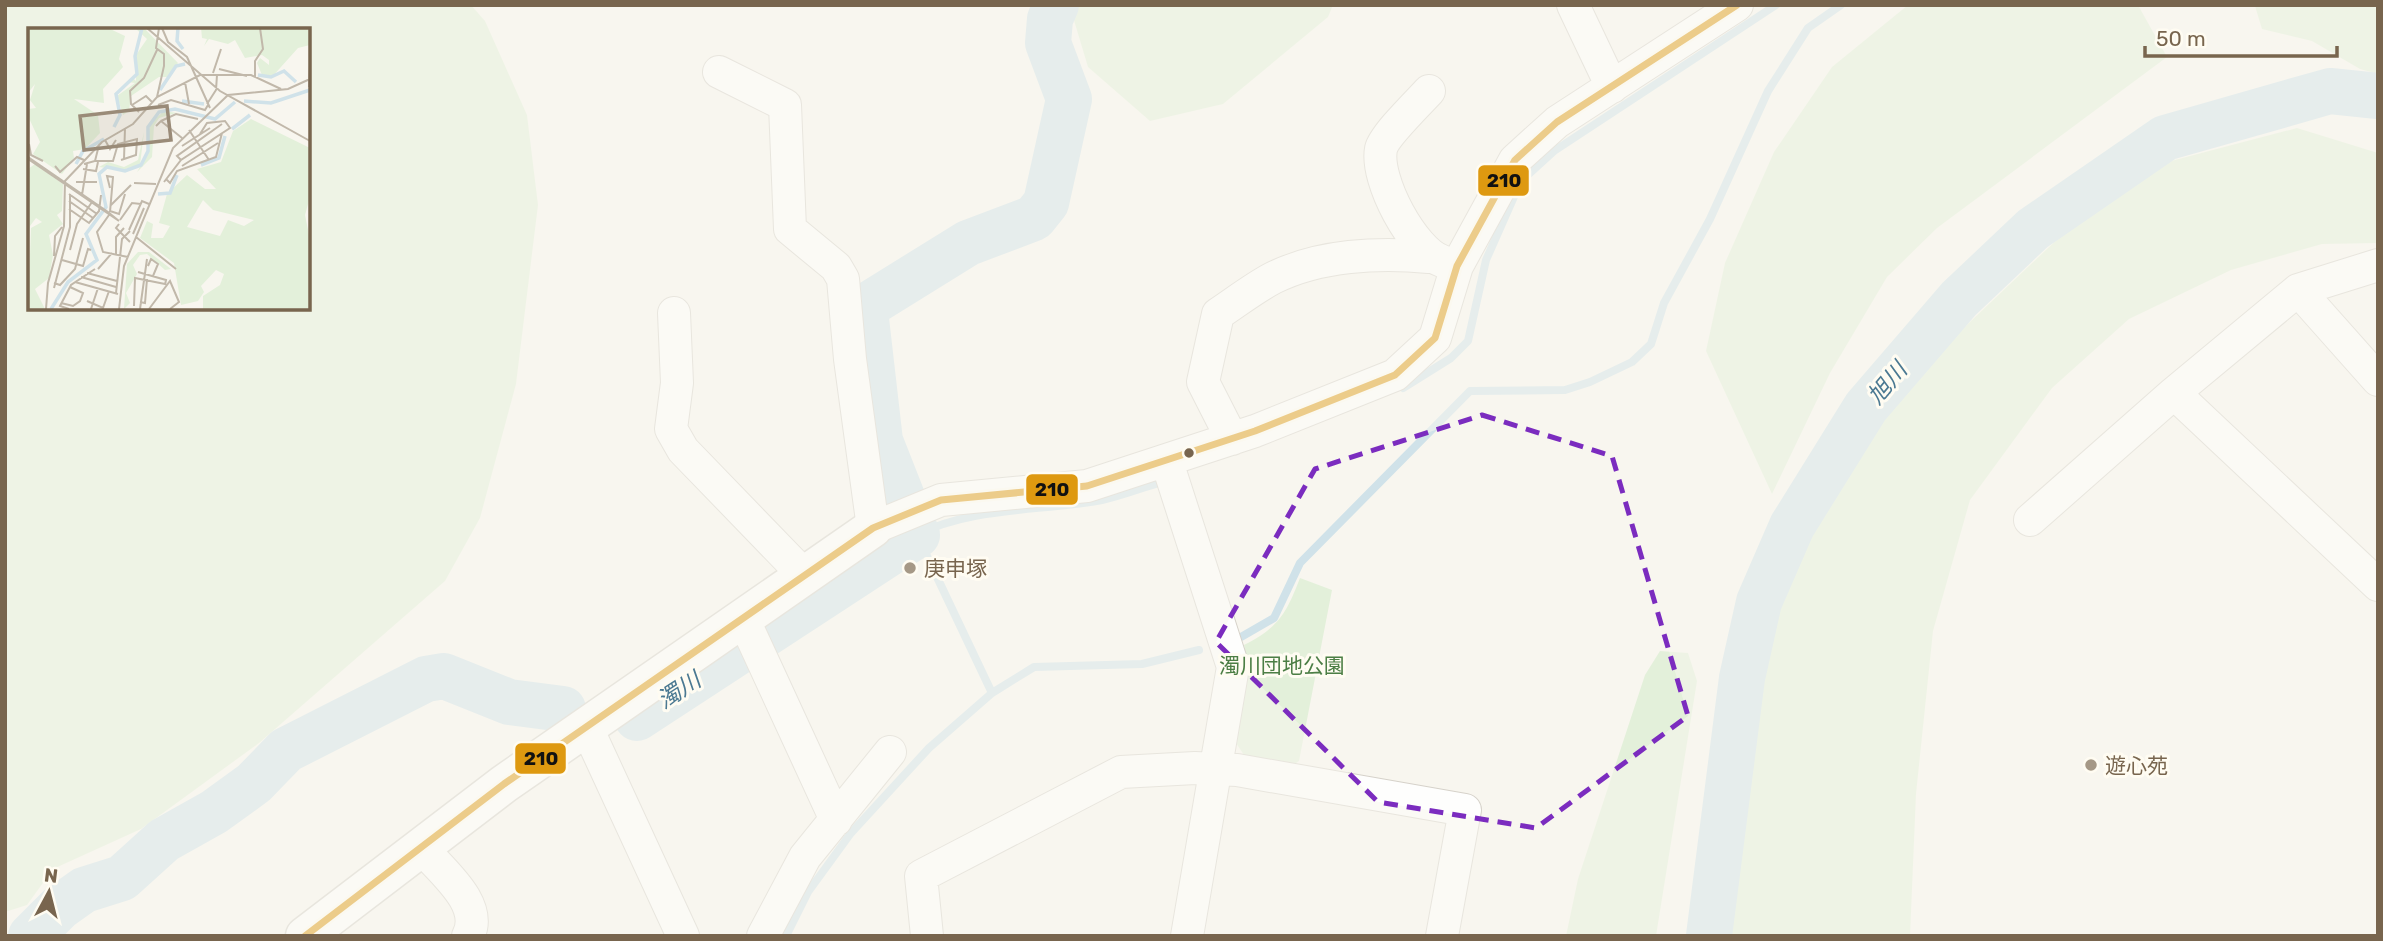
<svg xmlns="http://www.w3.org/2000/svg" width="2383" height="941" viewBox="0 0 2383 941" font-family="Rubik,'Noto Sans JP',sans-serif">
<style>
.green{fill:#e3f0da;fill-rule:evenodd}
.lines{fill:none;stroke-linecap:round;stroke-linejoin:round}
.stream{stroke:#d0e2e9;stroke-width:8}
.river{stroke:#d0e2e9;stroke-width:46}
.street-casing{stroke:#d6d2ca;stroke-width:34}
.secondary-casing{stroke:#d6d2ca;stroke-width:41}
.street{stroke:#fefefd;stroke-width:32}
.secondary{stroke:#fefefd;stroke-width:38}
.bus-1-casing{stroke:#fffcf2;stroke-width:12}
.bus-1{stroke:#de9910;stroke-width:7}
.marked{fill:none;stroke:#7b2cbf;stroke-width:5;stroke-dasharray:14 9;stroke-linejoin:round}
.bus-dot{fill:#78654e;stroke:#fffcf2;stroke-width:2.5}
.poi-dot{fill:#a59886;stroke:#fffcf2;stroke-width:2.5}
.labels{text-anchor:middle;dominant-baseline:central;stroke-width:6;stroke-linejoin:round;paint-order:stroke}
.poi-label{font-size:21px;fill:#78654e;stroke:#fffcf2;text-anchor:start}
.park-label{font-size:21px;fill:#4c7e45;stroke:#fffcf2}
.water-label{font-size:23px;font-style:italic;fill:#4b7992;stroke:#fffcf2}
.inset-river{fill:none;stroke:#d0e2e9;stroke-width:3.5}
.inset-road{fill:none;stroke:#c1b8aa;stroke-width:2}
.view{fill:#9a8b78;fill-opacity:0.15;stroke:#9a8b78;stroke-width:3.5}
.inset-edge{fill:none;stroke:#78654e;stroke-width:3.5}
.line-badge{stroke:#fffcf2;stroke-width:2.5}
.pale-badge-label{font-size:19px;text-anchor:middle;font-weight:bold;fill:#111}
</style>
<rect width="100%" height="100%" fill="#f8f6ef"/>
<path class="green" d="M5,5H471L485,21L527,115L538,205L516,384L480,518L445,581L259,743L141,829L53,869L27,905L5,912ZM30,30H308V308H30Z
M1078,5H1333L1328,17L1223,104L1150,121L1088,67L1073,17Z
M1908,5H2138L2167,57L1937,228L1887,277L1830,373L1772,494L1706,351L1725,263L1774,152L1832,67Z
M2378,5V74L2360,69L2312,41L2262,29L2255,6Z
M2297,128L2378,153V243L2322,244L2231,270L2129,319L2052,388L1970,500L1933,631L1916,794L1910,936H1727L1759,662L1775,592L1872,423L1933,357L2066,231L2171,161Z
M1300,578L1332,590L1299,761L1293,765L1246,758L1236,743L1247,661L1244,645C1279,627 1286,614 1300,578Z
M1660,651L1688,653L1697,681L1656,936H1566L1578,879L1645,675Z"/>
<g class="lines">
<path class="stream" d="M1403,388L1451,358L1468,341L1486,260L1521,181L1554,151L1776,5
M1241,637L1274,618L1300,563L1470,391L1565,390L1590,382L1632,362L1651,344L1664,303L1710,219L1768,91L1808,28L1841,5
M992,693L917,535C969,507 1044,511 1102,500C1121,496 1141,488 1159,483
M786,936L808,892L851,833L929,748L992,693L1034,667L1142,664L1199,650"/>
<path class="river" d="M637,718L917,535L880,441L866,319L868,305L968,243L1034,218L1046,203L1069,99L1048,43L1050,19L1056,5
M31,936L60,907L84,890L122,878L164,840L214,812L254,783L286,750L426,679L444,676L509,702L563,709
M1709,936L1742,678L1759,602L1792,526L1866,407L1959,299L2033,229L2165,138L2330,91L2378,96"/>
<defs>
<path id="street" d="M1573,5L1612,87
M719,72L785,105L790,229L836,267L843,279L850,359L873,528L941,500L1087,486L1255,431L1395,375L1435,338L1457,266L1515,160L1557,122L1737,5
M1429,91C1418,103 1384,136 1381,149C1375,180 1413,251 1442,261
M2298,290L2378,380
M674,313L677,383L671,429L683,450L803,574
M2174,393L2298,290L2378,265
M1232,439L1203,382L1218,314C1236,302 1254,288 1273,278C1319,255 1379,252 1429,257
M1167,462L1233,667L1187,936
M2030,520L2174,393L2378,585
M742,616L836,820
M586,726L683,936
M421,847C440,870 485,904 468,936
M763,936L805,857L890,752
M927,936L921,876L1121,772L1195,768L1237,770L1465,810L1442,936"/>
<path id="secondary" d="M305,936L504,784L873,528"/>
</defs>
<use href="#street" class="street-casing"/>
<use href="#secondary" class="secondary-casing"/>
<use href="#street" class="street"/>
<use href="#secondary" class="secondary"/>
<defs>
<path id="bus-1" d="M305,936L504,784L873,528L941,500L1087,486L1255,431L1395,375L1435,338L1457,266L1515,160L1557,122L1737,5"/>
</defs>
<use href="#bus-1" class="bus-1-casing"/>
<use href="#bus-1" class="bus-1"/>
</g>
<path d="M0 0H2383V941H0ZM1482,415L1612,456L1688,716L1536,828L1378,802L1216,642L1315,469Z" fill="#f8f6ef" fill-opacity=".55" fill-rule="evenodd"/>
<path class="marked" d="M1482,415L1612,456L1688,716L1536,828L1378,802L1216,642L1315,469Z"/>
<circle class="bus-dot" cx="1189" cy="453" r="6"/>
<g class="poi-dot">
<circle cx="910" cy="568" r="7"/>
<circle cx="2091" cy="765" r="7"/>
</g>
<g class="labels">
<g class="poi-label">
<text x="924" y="568">庚申塚</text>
<text x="2105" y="765">遊心苑</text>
</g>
<g class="park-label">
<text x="1282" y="665">濁川団地公園</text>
</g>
<g class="water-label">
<text transform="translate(1887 383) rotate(-50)">旭川</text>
<text transform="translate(679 690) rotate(-33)">濁川</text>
</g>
</g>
<g transform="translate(28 28)">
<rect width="282" height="282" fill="#f8f6ef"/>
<path d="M0,0H80L97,8L91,31L95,39L75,61L76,75L46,71L70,87L72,105L57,121L45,123L46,130L34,146L5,126L12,114L0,88V81L8,80L2,72L7,56L0,65ZM107,0H116L150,35L139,49H131L103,68L101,83L95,87L89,68L107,55L100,54L105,50L108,53V27L119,11ZM173,0H282V17L270,20L244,49L234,47L229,35L232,30L241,37V32L234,27L217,30L207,12L200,16L181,11L176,18L179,11L174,10ZM136,83L169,88L148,85L131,90L126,98L124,129L109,144L119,127L122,95ZM223,91L282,120V169L277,187L282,212V281H175V268L192,257L196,246L188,242L173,258L176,264L170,273L153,277L146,235L112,210L119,193L125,196L123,210H135L142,198L131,195L139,166L159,147L177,161H188L169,141L193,134L205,103ZM175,172L185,182L226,192L216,198L200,192L192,208L159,199ZM116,104L112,137L94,142L71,139L80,134L96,139L110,132ZM7,136L35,156L34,183L29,187L35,196L21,207L25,227L21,250L7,261L17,281H0L3,200L14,194L8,190L2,198L0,215V141ZM110,224H121L143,241L137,242L119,226L112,227L105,237L109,246L98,265L102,275L96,281L99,236Z" fill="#e3f0da" fill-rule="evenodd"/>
<path class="inset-river" d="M150,0L149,13L155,21M230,47L243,49L256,43L268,54M132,62L148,38L157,36M154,73L176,76M216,73L243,75L282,62M86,99L92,87L88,66L109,46L107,28L114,0M204,101L222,87M48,136L55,123L76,111M173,137L191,130L197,108M130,166L142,165L149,147M23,281L40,254L69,232L58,206L78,179L71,146L79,139L97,143L113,137L120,123V99L131,84L147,81L187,91L207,74"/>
<path class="inset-road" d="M119,0L192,63L282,113M134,0L140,14L159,29L182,80M191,41L219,48M185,45L193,21M227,49V33L235,21L232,0M157,54L161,76M281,59L282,37M129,69L136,38V26L128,20L131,0M179,76L188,62L189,47M104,77L118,68L124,74M130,77L143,72L177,82L180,77M111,84L103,76L102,63L116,50L129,22M133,93L148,86L170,91M128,98L133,93L154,110M161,102L181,132M77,112L82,121L88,112M1,116L3,127L15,133M154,118L182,100M0,129L80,184L91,193L0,131M96,131L97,100M153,132L149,128L194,96M67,133H85L90,116L109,111L108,127L93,132M56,136L67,133L71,117M27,138L32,144L49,129L56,132M154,138L190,115M55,141L68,143L70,134M138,151L142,155L149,143L188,129L194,105M48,154H69M136,154L153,132L202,100L197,93L179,95L172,106M106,155L128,156M41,166L69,186M54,167L59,136M41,173L65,190M83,177L103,157M41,181L61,195L71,183L73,167M82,183L91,186L97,166M82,184L85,149L79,148L82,160M81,187L69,204L75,224L100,229M92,192L104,175L113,176M91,196L88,200L102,214M101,202L114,173L121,176M105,206L116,180M108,209L148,241M42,222L49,196L64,174M88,226V209L96,200M26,228L27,208L34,199M34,232L55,238L60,221L63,222M120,238L123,231L130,236L125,248M70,241L84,225M110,244L138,252L137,257M59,245L89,253M53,249L88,259M47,254L90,266M26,255L32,257L47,241L55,210M26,260L42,199V166M88,265L94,211L102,203M59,273L75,280L81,263M112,274L117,275L119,251M33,275L45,278L52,273L55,265L42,259M106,278L107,250L137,256M18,281L20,255L36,198L37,153L74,114L105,96L129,69L172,47H223L253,61M41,281L32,278L43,257L67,241M63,281L70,260M91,281L96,238L145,120L200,67L260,61L282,51M112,281L119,231M121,281L142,253L151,274L142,281"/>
<path class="view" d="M139,78L143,112L56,122L52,88Z"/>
<rect width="282" height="282" class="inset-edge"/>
</g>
<g class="line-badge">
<rect x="1477" y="164" width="53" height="33" rx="7" fill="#de9910"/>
<rect x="1025" y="473" width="54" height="33" rx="7" fill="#de9910"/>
<rect x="514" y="742" width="53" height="33" rx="7" fill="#de9910"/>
</g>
<g class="pale-badge-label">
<text x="1504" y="187">210</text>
<text x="1052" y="496">210</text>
<text x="541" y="765">210</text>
</g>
<rect width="2383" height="941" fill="none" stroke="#78654e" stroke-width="14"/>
<g transform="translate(49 892) rotate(7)" stroke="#fffcf2" stroke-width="5" paint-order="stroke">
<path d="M0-5L12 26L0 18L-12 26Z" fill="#78654e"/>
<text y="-10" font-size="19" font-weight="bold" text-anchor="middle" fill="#78654e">N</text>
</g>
<path d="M2145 46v10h192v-10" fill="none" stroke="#78654e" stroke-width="3.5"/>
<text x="2156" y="46" font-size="21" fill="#78654e" stroke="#fffcf2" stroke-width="5" paint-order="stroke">50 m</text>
</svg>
